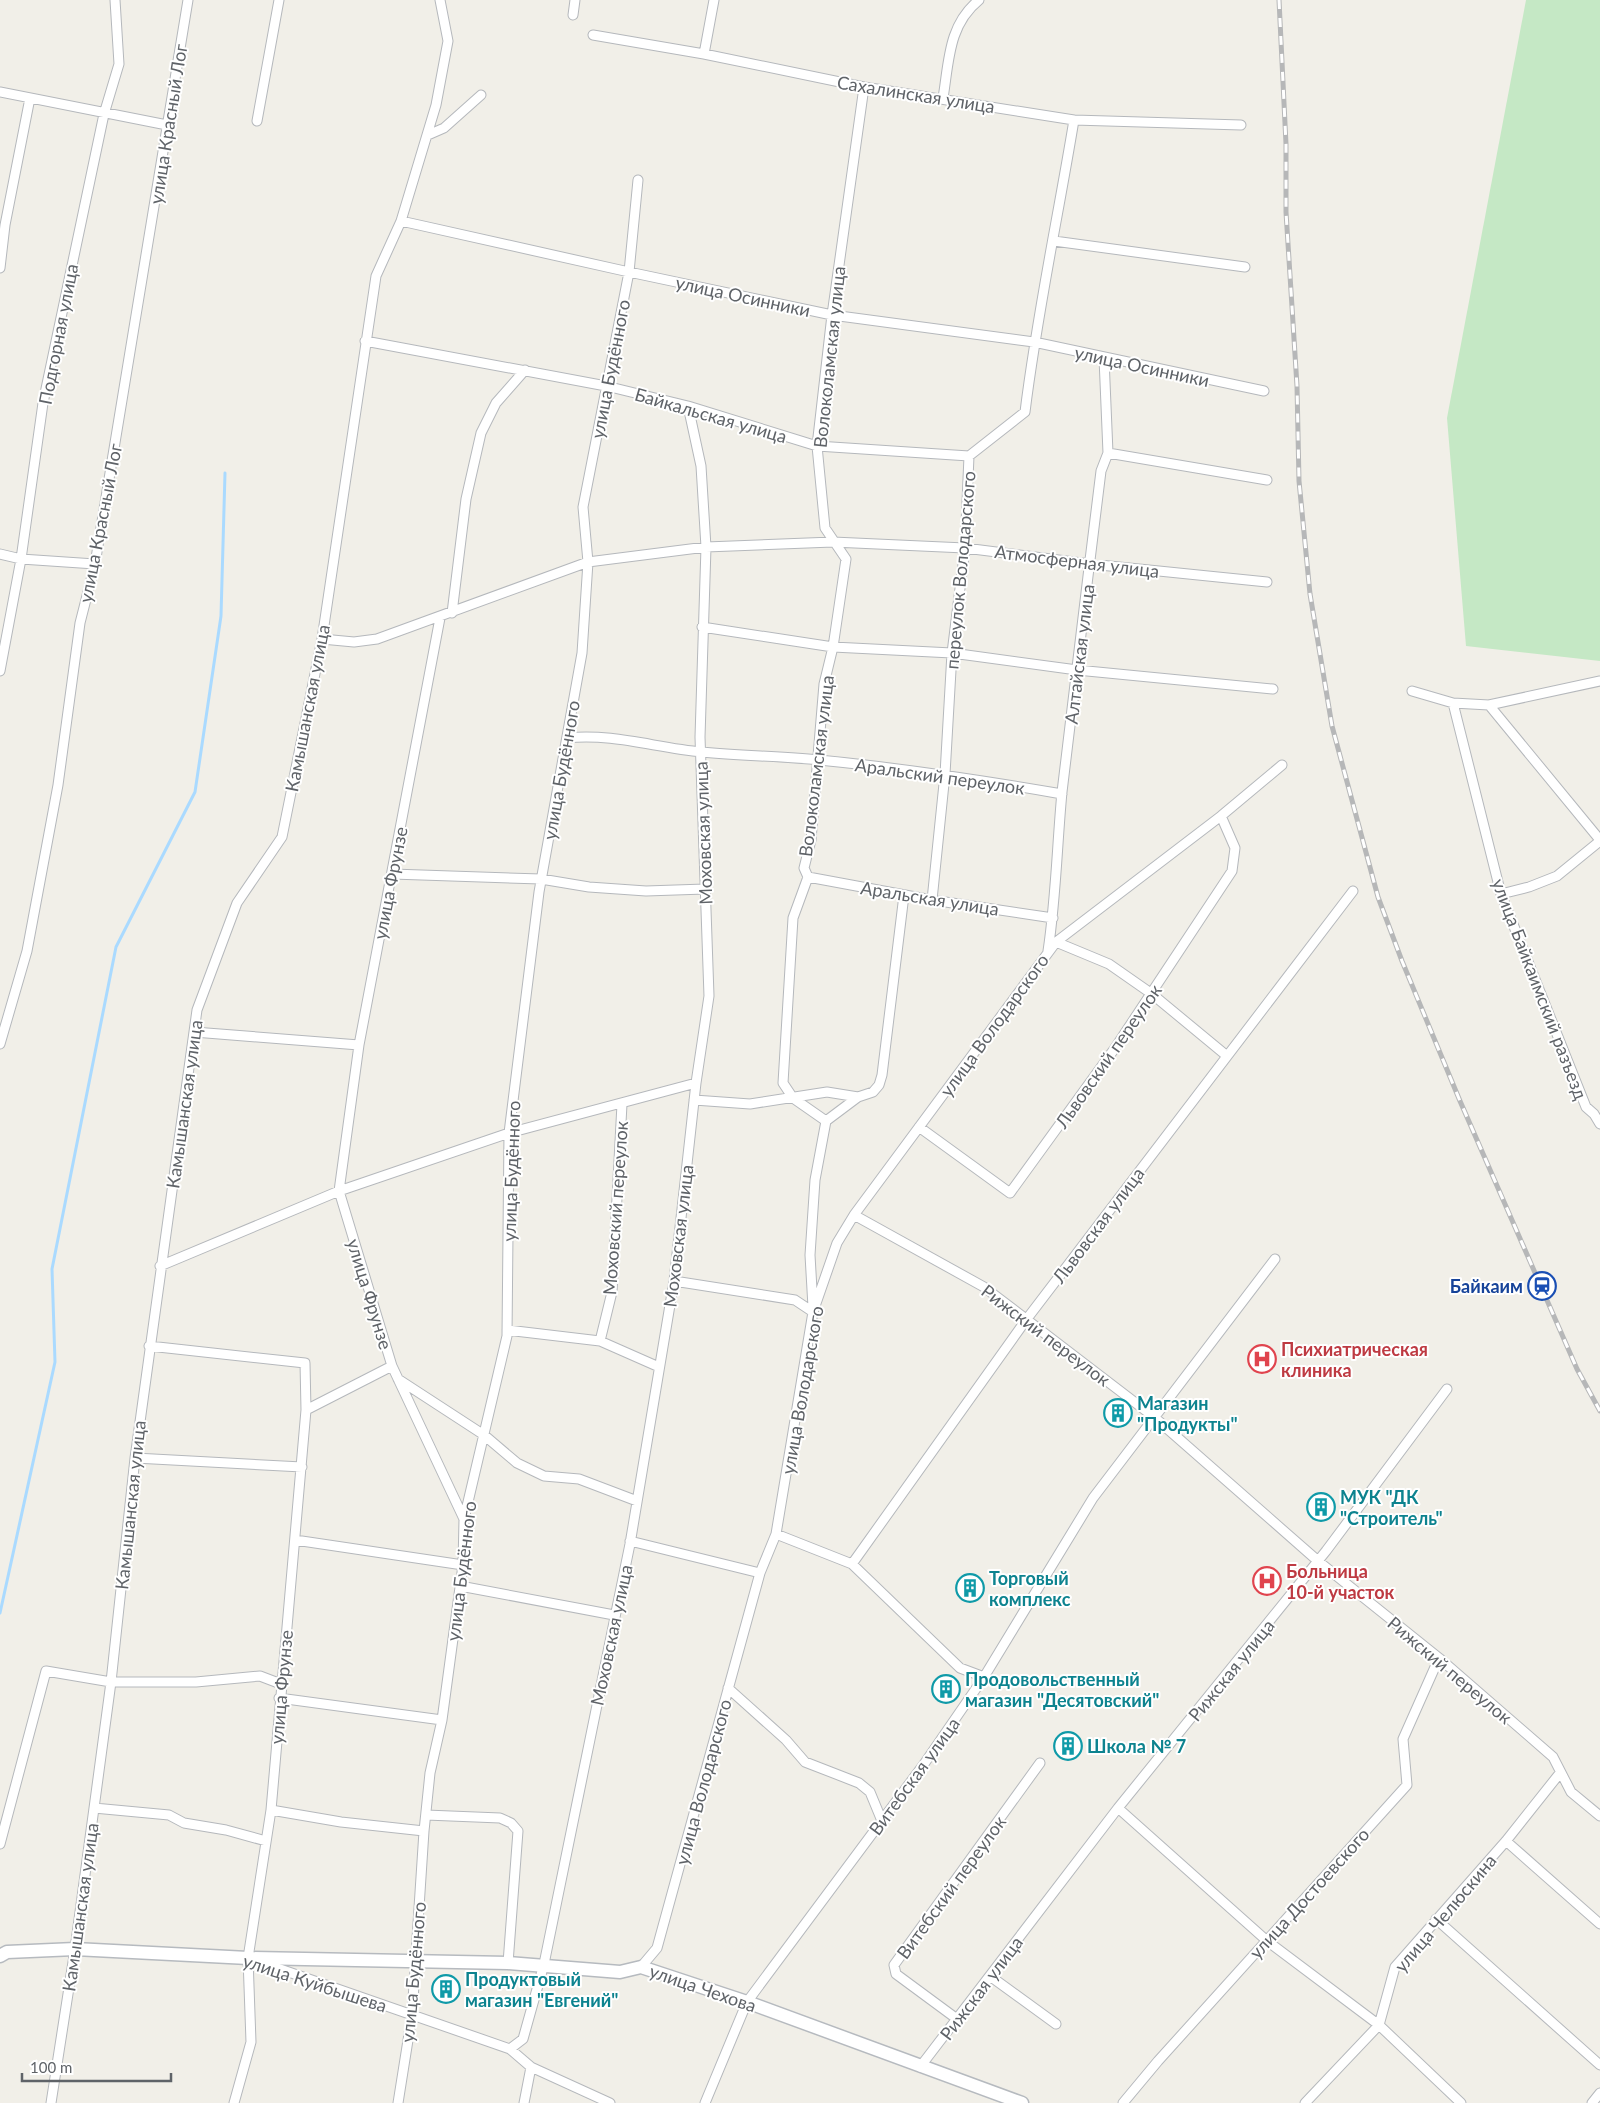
<svg xmlns="http://www.w3.org/2000/svg" width="1600" height="2103" viewBox="0 0 1600 2103" font-family="Lato,sans-serif">
<style>
.green{fill:#c5e8c5}
.lines{fill:none;stroke-linecap:round;stroke-linejoin:round}
.stream{stroke:#aadaff;stroke-width:3}
.street-casing{stroke:#b5b8bc;stroke-width:11}
.secondary-casing{stroke:#b6babf;stroke-width:15}
.street{stroke:#fff;stroke-width:9}
.secondary{stroke:#fff;stroke-width:12}
.rail-casing{stroke:#b6b7b8;stroke-width:5}
.rail{stroke:#fff;stroke-width:3;stroke-dasharray:9;stroke-linecap:butt}
.labels{text-anchor:middle;dominant-baseline:central;stroke-width:4;stroke-linejoin:round;paint-order:stroke}
.street-label{font-size:18px;fill:#5f6368;stroke:#fff}
.transit-label{font-size:18px;font-weight:bold;fill:#164399;stroke:#fff;text-anchor:end}
.health-label{font-size:18px;font-weight:bold;fill:#be3a42;stroke:#fff;text-anchor:start}
.culture-label{font-size:18px;font-weight:bold;fill:#0d838f;stroke:#fff;text-anchor:start}
</style>
<rect width="100%" height="100%" fill="#f1efe8"/>
<path class="green" d="M1526,0H1600V661L1466,646L1447,418Z"/>
<g class="lines">
<path class="stream" d="M0,1613L55,1362L52,1269L116,947L195,792L221,616L225,473"/>
<defs>
<path id="street" d="M573,15L575,0
M593,35L704,54L864,87L1074,120L1241,125
M704,54L714,0
M0,92L167,125
M943,98C949,62 948,25 979,0
M257,121L279,0
M428,135L444,128L481,95
M401,221L629,272L832,315L1034,342L1264,391
M1054,241L1245,267
M0,268L5,225L30,98
M365,341L606,386L688,406L817,446L969,456
M1108,453L1267,480
M0,554L21,559L95,564
M452,613L466,499L481,433L496,403L525,370
M702,627L833,647L952,653L1077,670L1273,689
M322,639L354,642L377,639L588,562L706,547L833,542L965,548L1090,564L1267,582
M0,671L21,559L43,403L104,114L119,64L115,0
M1412,691L1453,703L1489,705L1600,681
M1453,703L1501,894L1586,1107L1594,1114L1600,1124
M1489,705L1600,840
M567,738C613,733 656,748 702,752C741,756 780,756 819,760C901,768 981,780 1062,794
M392,874L541,879L589,887L646,891L705,889
M808,877L932,900L1053,918
M1501,894L1529,887L1557,876L1600,841
M932,900L945,774L952,653L965,548L969,456L1025,412C1037,314 1058,217 1074,120
M1056,942L1109,964L1152,994L1227,1056
M1048,951C1056,898 1057,845 1062,792C1074,685 1088,578 1101,471L1108,453L1104,358
M194,1032L359,1045
M0,1044L27,951L58,785L80,623L95,564L188,0
M694,1100L750,1104L827,1092L858,1097
M826,1121L858,1097L873,1092L879,1085L882,1075L904,895
M919,1127L1010,1193L1115,1048L1232,871L1235,848L1221,816
M854,1215L984,1287L1154,1417L1318,1561L1439,1658L1553,1757L1571,1792L1600,1816
M160,1266L339,1191L509,1133L696,1083
M674,1281L795,1300L813,1312
M813,1307L810,1255L815,1180L826,1121L793,1098L783,1083L793,918L808,877L804,868L811,840L824,684L833,647L846,559L825,528L817,446L832,315L864,87
M507,1330L600,1341L659,1367
M600,1341L612,1292L622,1104
M149,1346L305,1363L306,1410
M392,1366L464,1519
M398,1379L484,1435L517,1463L544,1476L579,1479L637,1501
M135,1458L302,1467
M776,1534L852,1564L960,1668L984,1677
M295,1540L463,1565
M630,1541L760,1573
M852,1564L1026,1320L1353,891
M460,1586L614,1615
M728,1688L786,1740L805,1762L859,1783L870,1792L882,1821
M279,1698L442,1720
M94,1808L169,1815L184,1823L226,1830L266,1841
M1118,1808L1266,1940L1379,2025L1461,2103
M271,1810L341,1822L424,1831
M426,1815L500,1818L511,1823L518,1831L508,1963
M1506,1841L1600,1924
M0,1844L46,1671L111,1682H196L260,1676L281,1684
M1436,1919L1600,2065
M257,1961L510,2049L531,2067L610,2103
M641,1967L657,1948L760,1573L776,1534L813,1312L837,1243L854,1215L1056,942L1221,816L1282,765
M990,1976L1056,2024
M957,2019L896,1974L894,1965L1040,1763
M510,2049L523,2039L544,1964L630,1544L674,1281L696,1083L709,996L700,737L706,547L701,466L688,406
M920,2067L1118,1808L1326,1551L1447,1389
M51,2103L75,1949L111,1682L135,1458L197,1010L237,903L282,837L322,639L376,276L401,221L436,105L448,41L440,0
M234,2103L251,2042L248,1958L271,1810L306,1410L392,1366L339,1191L359,1045L440,618
M398,2103L412,2015L424,1831L430,1773L442,1720L463,1565L464,1519L507,1336L509,1133L539,892L582,653L588,562L583,507L629,272L638,180
M524,2103L531,2067
M705,2103L747,2002L924,1764L984,1677L1093,1498L1275,1259
M1123,2103L1158,2061L1407,1785L1403,1739L1439,1658
M1305,2103L1379,2025L1395,1967L1506,1841L1560,1773
M1592,2103L1600,2093"/>
<path id="secondary" d="M0,1956L7,1952L75,1949L248,1958L508,1963L620,1972L641,1967L747,2002L1022,2103"/>
</defs>
<use href="#street" class="street-casing"/>
<use href="#secondary" class="secondary-casing"/>
<use href="#street" class="street"/>
<use href="#secondary" class="secondary"/>
<defs>
<path id="rail" d="M1279,0L1286,144V212L1297,386L1299,481L1310,594L1332,726L1378,897L1402,961L1460,1101L1577,1369L1600,1411"/>
</defs>
<use href="#rail" class="rail-casing"/>
<use href="#rail" class="rail"/>
</g>
<defs>
<symbol id="station-ring" viewBox="-11 -11 22 22"><circle r="9.5" fill="#fff" stroke="#1a4fb4" stroke-width="1.5"/><path d="M-3-6H3Q5-6 5-4V2Q5 4 3 4L4.5 6H3L1.5 4h-3L-3 6H-4.5L-3 4Q-5 4-5 2V-4Q-5-6-3-6ZM-3.5-4v3h7v-3ZM-3.5 1v1.5H-2V1ZM2 1v1.5H3.5V1Z" fill="#1a4fb4"/></symbol>
<symbol id="hospital-ring" viewBox="-11 -11 22 22"><circle r="9.5" fill="#fff" stroke="#e0444e" stroke-width="1.5"/><path d="M-5-5h3v3.5h4V-5h3V5h-3V1.5h-4V5h-3Z" fill="#e0444e"/></symbol>
<symbol id="building-ring" viewBox="-11 -11 22 22"><circle r="9.5" fill="#fff" stroke="#0f9aa8" stroke-width="1.5"/><path d="M-4-6H4V6H1V3H-1V6H-4ZM-2.5-4.3h1.7v1.8h-1.7ZM.8-4.3h1.7v1.8H.8ZM-2.5-1h1.7V.8h-1.7ZM.8-1h1.7V.8H.8Z" fill="#0f9aa8"/></symbol>
</defs>
<g fill-rule="evenodd">
<use href="#station-ring" x="1526" y="1270" width="32" height="32"/>
<use href="#hospital-ring" x="1246" y="1343" width="32" height="32"/>
<use href="#building-ring" x="1102" y="1397" width="32" height="32"/>
<use href="#building-ring" x="1305" y="1491" width="32" height="32"/>
<use href="#hospital-ring" x="1251" y="1565" width="32" height="32"/>
<use href="#building-ring" x="954" y="1572" width="32" height="32"/>
<use href="#building-ring" x="930" y="1673" width="32" height="32"/>
<use href="#building-ring" x="1052" y="1730" width="32" height="32"/>
<use href="#building-ring" x="430" y="1973" width="32" height="32"/>
</g>
<g class="labels">
<g class="street-label">
<text transform="translate(916 94) rotate(9)">Сахалинская улица</text>
<text transform="translate(168 124) rotate(-81)">улица Красный Лог</text>
<text transform="translate(743 296) rotate(12)">улица Осинники</text>
<text transform="translate(58 334) rotate(-79)">Подгорная улица</text>
<text transform="translate(829 357) rotate(-84)">Волоколамская улица</text>
<text transform="translate(1142 366) rotate(12)">улица Осинники</text>
<text transform="translate(610 369) rotate(-79)">улица Будённого</text>
<text transform="translate(711 415) rotate(16)">Байкальская улица</text>
<text transform="translate(100 523) rotate(-79)">улица Красный Лог</text>
<text transform="translate(1077 561) rotate(7)">Атмосферная улица</text>
<text transform="translate(960 570) rotate(-85)">переулок Володарского</text>
<text transform="translate(1079 654) rotate(-83)">Алтайская улица</text>
<text transform="translate(307 708) rotate(-79)">Камышанская улица</text>
<text transform="translate(816 766) rotate(-83)">Волоколамская улица</text>
<text transform="translate(561 770) rotate(-80)">улица Будённого</text>
<text transform="translate(940 776) rotate(8)">Аральский переулок</text>
<text transform="translate(703 833) rotate(-92)">Моховская улица</text>
<text transform="translate(390 883) rotate(-79)">улица Фрунзе</text>
<text transform="translate(930 898) rotate(9)">Аральская улица</text>
<text transform="translate(1540 989) rotate(69)">улица Байкаимский разъезд</text>
<text transform="translate(994 1025) rotate(-54)">улица Володарского</text>
<text transform="translate(1108 1056) rotate(-55)">Львовский переулок</text>
<text transform="translate(184 1104) rotate(-82)">Камышанская улица</text>
<text transform="translate(511 1171) rotate(-88)">улица Будённого</text>
<text transform="translate(615 1208) rotate(-86)">Моховский переулок</text>
<text transform="translate(1098 1225) rotate(-53)">Львовская улица</text>
<text transform="translate(678 1236) rotate(-83)">Моховская улица</text>
<text transform="translate(370 1294) rotate(73)">улица Фрунзе</text>
<text transform="translate(1046 1335) rotate(37)">Рижский переулок</text>
<text transform="translate(802 1390) rotate(-80)">улица Володарского</text>
<text transform="translate(130 1505) rotate(-84)">Камышанская улица</text>
<text transform="translate(461 1571) rotate(-83)">улица Будённого</text>
<text transform="translate(611 1635) rotate(-78)">Моховская улица</text>
<text transform="translate(1231 1670) rotate(-51)">Рижская улица</text>
<text transform="translate(1450 1670) rotate(40)">Рижский переулок</text>
<text transform="translate(281 1687) rotate(-85)">улица Фрунзе</text>
<text transform="translate(914 1776) rotate(-54)">Витебская улица</text>
<text transform="translate(703 1782) rotate(-75)">улица Володарского</text>
<text transform="translate(951 1887) rotate(-54)">Витебский переулок</text>
<text transform="translate(1309 1893) rotate(-48)">улица Достоевского</text>
<text transform="translate(80 1907) rotate(-82)">Камышанская улица</text>
<text transform="translate(1445 1913) rotate(-50)">улица Челюскина</text>
<text transform="translate(413 1972) rotate(-85)">улица Будённого</text>
<text transform="translate(315 1983) rotate(18)">улица Куйбышева</text>
<text transform="translate(703 1988) rotate(19)">улица Чехова</text>
<text transform="translate(981 1988) rotate(-53)">Рижская улица</text>
</g>
<g class="transit-label">
<text x="1523" y="1286">Байкаим</text>
</g>
<g class="health-label">
<text x="1281" y="1349">Психиатрическая<tspan x="1281" dy="21">клиника</tspan></text>
<text x="1286" y="1571">Больница<tspan x="1286" dy="21">10-й участок</tspan></text>
</g>
<g class="culture-label">
<text x="1137" y="1403">Магазин<tspan x="1137" dy="21">"Продукты"</tspan></text>
<text x="1340" y="1497">МУК "ДК<tspan x="1340" dy="21">"Строитель"</tspan></text>
<text x="989" y="1578">Торговый<tspan x="989" dy="21">комплекс</tspan></text>
<text x="965" y="1679">Продовольственный<tspan x="965" dy="21">магазин "Деcятовский"</tspan></text>
<text x="1087" y="1746">Школа № 7</text>
<text x="465" y="1979">Продуктовый<tspan x="465" dy="21">магазин "Евгений"</tspan></text>
</g>
</g>
<path d="M22 2073v8h149v-8" fill="none" stroke="#5f6368" stroke-width="2.5"/>
<text x="30" y="2073" font-size="15" fill="#5f6368" stroke="#ffffff" stroke-width="4" paint-order="stroke">100 m</text>
</svg>
